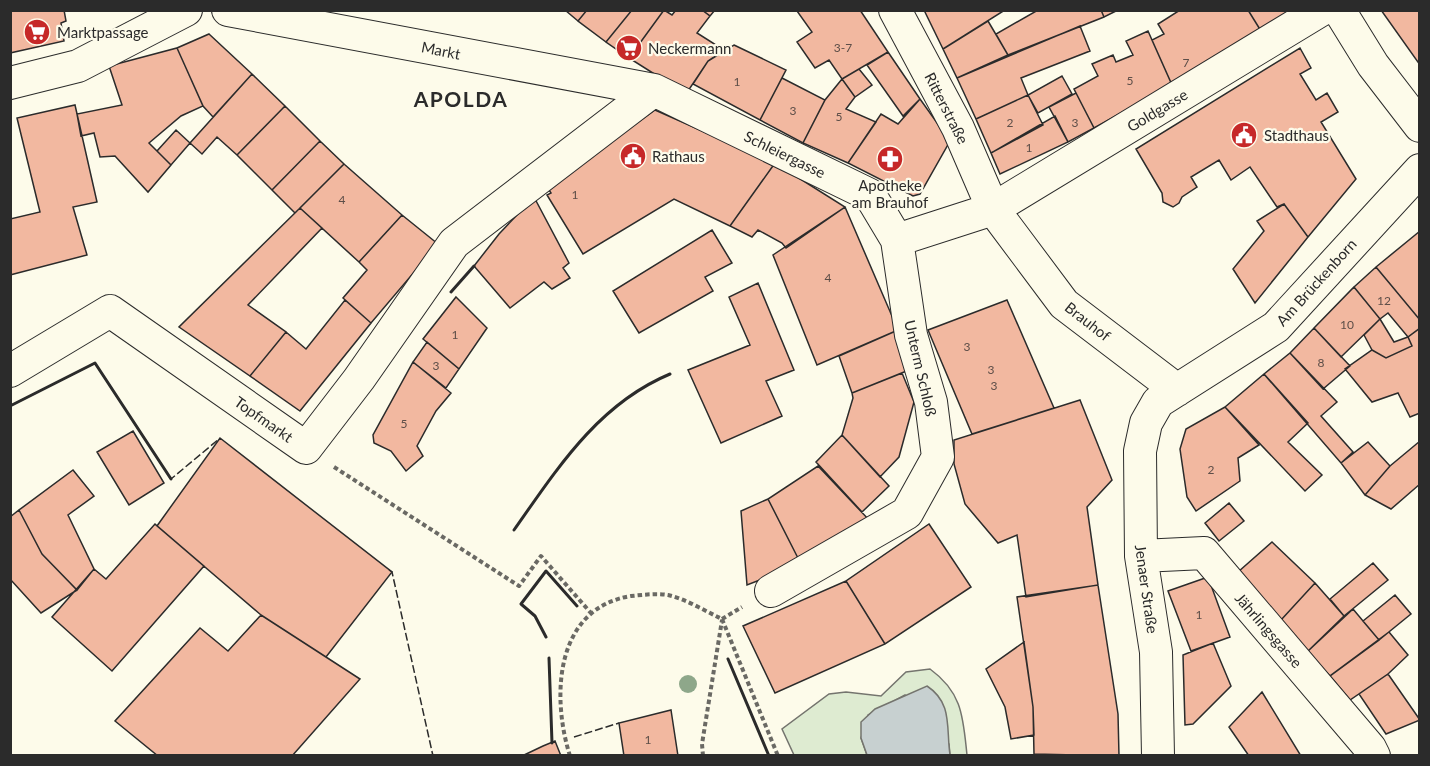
<svg xmlns="http://www.w3.org/2000/svg" width="1430" height="766" viewBox="0 0 1430 766" font-family="Lato,sans-serif">
<style>
.green{fill:#deebd1;stroke:#74746e;stroke-width:1.5}
.water{fill:#c7d0d0;stroke:#74746e;stroke-width:1.5}
.building{fill:#f2b8a0;stroke:#2b2b2b;stroke-width:1.5}
.lines{fill:none;stroke-linecap:round;stroke-linejoin:round}
.minor-casing{stroke:#2b2b2b;stroke-width:34}
.path{stroke:#6a6964;stroke-width:4;stroke-dasharray:4.5 3;stroke-linecap:butt}
.minor{stroke:#fdfbea;stroke-width:32}
.fence{stroke:#2b2b2b;stroke-width:1.5;stroke-dasharray:8 3;stroke-linecap:butt}
.wall{stroke:#2b2b2b;stroke-width:3}
.tree{fill:#8ea78a}
.labels{text-anchor:middle;dominant-baseline:central;stroke-width:4.5;stroke-linejoin:round;paint-order:stroke}
.number-label{font-size:12px;fill:#5d4e48}
.poi-label{font-size:15px;fill:#2b2b2b;stroke:#fdfbea;text-anchor:start}
.street-label{font-size:15px;fill:#2b2b2b;stroke:#fdfbea}
.district-label{font-size:21px;font-weight:bold;letter-spacing:1.5px;fill:#2b2b2b;stroke:#fdfbea}
</style>
<rect width="100%" height="100%" fill="#fdfbea"/>
<path class="green" d="M930,669C963,693 963,718 967,755H950L949,744L905,695L868,715L861,738L867,755H794L782,729L829,694L846,692L881,696L906,672Z"/>
<path class="water" d="M927,686C953,703 946,728 950,755H867L861,738V722L875,709Z"/>
<path class="building" d="M10,10H64L66,21L61,23L64,41L10,53Z
M565,10H587L578,21Z
M587,10H632L606,42L578,21Z
M632,10H664L629,58L606,42Z
M664,10L672,15L676,10H702L710,16L697,33L724,50L708,61L686,94L629,58Z
M702,10H715L710,16Z
M860,10L888,52L842,79L829,60L815,68L797,42L812,32L797,11Z
M924,10H1005L943,49Z
M1038,10H1101L1104,17L1008,55L996,34Z
M1101,10H1118L1104,17Z
M1180,10H1248L1261,31L1172,85L1152,40L1164,34L1158,24Z
M1248,10H1292L1261,31Z
M1381,10H1420V65Z
M988,21L1008,55L957,78L943,49Z
M1080,26L1090,51L1021,78L1028,95L976,119L957,78Z
M1148,31L1172,85L1094,128L1074,89L1098,76L1092,64L1113,55L1116,62L1133,55L1126,41Z
M209,34L252,74L213,117L203,106L177,48Z
M734,45L786,70L760,120L693,84L708,61Z
M177,48L203,106L181,116L149,143L171,165L148,192L115,156L100,157L94,133L81,136L77,114L122,105L109,66Z
M1300,48L1311,68L1300,74L1316,100L1327,93L1338,112L1321,122L1356,179L1308,237L1284,204L1277,207L1250,167L1231,180L1219,160L1191,177L1197,187L1182,197L1179,203L1173,207L1163,202L1162,193L1136,149Z
M888,52L920,99L903,116L867,65Z
M859,69L872,85L855,97L842,79Z
M252,74L285,106L237,155L217,137L202,154L190,143Z
M1062,76L1072,94L1038,113L1028,95Z
M782,78L825,100L803,143L760,120Z
M842,79L855,97L846,109L876,122L848,163L803,143L825,100Z
M1076,93L1094,128L1068,142L1049,107Z
M1028,95L1043,125L991,153L976,119Z
M920,99L950,141L920,194L913,196L848,163L881,114L898,124Z
M75,105L97,202L73,207L87,255L10,275V219L40,212L17,118Z
M285,106L320,141L272,190L237,155Z
M655,110L775,163L730,226L674,199L583,254L547,195L551,193L547,187Z
M1055,116L1068,142L1000,174L991,153Z
M176,130L190,143L171,165L157,151Z
M320,141L344,164L295,213L272,190Z
M775,163L845,207L786,248L782,243L758,230L752,237L730,226Z
M344,164L402,215L359,262L300,208Z
M534,197L569,263L563,268L570,278L552,289L544,282L510,308L474,266L499,234Z
M1284,204L1308,237L1255,303L1233,269L1264,231L1257,221Z
M845,207L898,330L817,365L773,255Z
M300,208L322,228L248,305L286,332L250,376L179,327Z
M402,215L438,244L371,323L343,298L367,270L359,262Z
M712,230L732,263L705,277L713,291L639,333L613,291Z
M1420,231V320L1376,267Z
M1376,267L1420,320V328L1408,337L1388,313L1380,319L1354,287Z
M758,283L794,370L766,381L782,416L721,443L688,370L750,345L729,297Z
M1354,287L1380,319L1341,357L1314,328Z
M456,297L487,328L459,369L423,339Z
M345,300L371,323L300,411L250,376L286,332L306,349Z
M1007,300L1054,408L972,434L928,330Z
M1380,319L1394,342L1408,337L1412,346L1386,358L1372,350L1364,335Z
M1314,328L1350,366L1323,389L1290,353Z
M1420,328V413L1410,417L1398,393L1372,402L1345,369L1372,350L1386,358L1412,346L1408,337Z
M898,330L914,368L852,393L839,356Z
M427,342L459,369L446,388L413,362Z
M1290,353L1337,402L1321,416L1353,452L1341,463L1264,374Z
M413,362L451,393L436,411L417,446L423,456L406,471L391,451L374,443L373,435Z
M902,373L914,402L899,457L880,477L842,435L853,398L852,393Z
M1264,374L1308,423L1288,442L1322,475L1305,491L1225,407Z
M1080,400L1112,480L1087,507L1098,585L1026,597L1017,535L998,543L965,504L954,464V440Z
M1225,407L1259,445L1238,458L1240,481L1196,511L1187,497L1180,449L1186,429Z
M133,431L164,483L129,505L97,452Z
M842,435L889,486L862,512L816,462Z
M220,438L392,572L326,657L261,615L157,526Z
M1420,441V484L1391,509L1365,495L1390,466Z
M1368,442L1390,466L1365,495L1341,463Z
M818,466L871,522L801,564L768,499Z
M73,470L94,496L68,515L94,569L77,590L42,554L19,510Z
M768,499L801,564L747,585L741,511Z
M1229,503L1244,521L1219,541L1205,523Z
M19,510L42,554L77,590L41,613L10,579V517Z
M155,524L204,566L112,671L52,617L94,569L106,579Z
M929,524L971,587L885,644L846,581Z
M1272,542L1315,583L1281,620L1238,572Z
M1373,563L1388,580L1344,616L1330,599Z
M1208,577L1230,637L1191,651L1168,591Z
M846,581L885,644L775,693L743,626Z
M1315,583L1344,616L1307,652L1281,620Z
M1098,585L1118,714L1119,756L1034,754L1033,707L1017,597Z
M1395,595L1411,614L1379,640L1363,621Z
M1353,609L1379,640L1330,676L1307,652Z
M261,615L360,679L292,756H158L115,721L200,628L228,651Z
M1389,632L1408,655L1388,674L1350,700L1330,676Z
M1024,642L1033,707L1034,735L1011,739L1005,707L986,669Z
M1213,643L1231,686L1193,724L1185,725L1183,655Z
M1388,674L1420,720L1386,734L1359,694Z
M1262,692L1301,756H1249L1229,727Z
M671,710L678,756H624L619,723Z
M555,741L561,756H522L543,746Z"/>
<g class="lines">
<defs>
<path id="minor" d="M228,10L654,90L870,195L897,240L911,335L931,402L938,457L907,513L771,591
M895,10L958,128L993,209L1064,304L1177,390
M1339,10L1373,65L1420,126
M10,83L78,66L186,10
M897,240L993,209L1321,10
M10,371L110,311L306,448L359,379L454,243L654,90
M1141,556L1204,553L1370,748L1374,756
M1158,756L1156,652L1141,556L1140,451L1146,423L1158,402L1276,327L1420,170"/>
</defs>
<use href="#minor" class="minor-casing"/>
<path class="path" d="M334,467L519,586L541,556L590,612
M722,619L778,756
M722,619L742,607
M570,756C551,696 555,608 631,596C642,595 656,593 668,595C686,599 705,611 722,619
M703,756L702,744L722,620"/>
<use href="#minor" class="minor"/>
<path class="fence" d="M10,406L95,363L171,479L219,439
M389,570L392,572L433,756
M574,737L619,723"/>
<path class="wall" d="M451,292L474,266
M10,406L95,363L171,479
M514,530C557,469 598,404 670,374
M546,637L535,616L521,604L546,571L577,606
M549,658L552,743
M728,659L769,756"/>
</g>
<circle class="tree" cx="688" cy="684" r="9"/>
<defs>
<symbol id="supermarket-disc" viewBox="-11 -11 22 22"><circle r="9.5" fill="#c62828" stroke="#fdfbea"/><path d="M-6-5.5h2.5l.6 2H6L4.5 2H-2.5L-4.4-4H-6ZM-1.5 3.2a1.3 1.3 0 1 0 .1 0ZM3 3.2a1.3 1.3 0 1 0 .1 0Z" fill="#fff"/></symbol>
<symbol id="civic-disc" viewBox="-11 -11 22 22"><circle r="9.5" fill="#c62828" stroke="#fdfbea"/><path d="M-.6-6.5H3V-4.5H.6V-3L4-1V1h2V6H-6V1h2V-1L-.6-3ZM-1.2 2.5V6h2.4V2.5Z" fill="#fff"/></symbol>
<symbol id="pharmacy-disc" viewBox="-11 -11 22 22"><circle r="9.5" fill="#c62828" stroke="#fdfbea"/><path d="M-2-6h4v4h4v4h-4v4h-4v-4h-4v-4h4Z" fill="#fff"/></symbol>
</defs>
<g fill-rule="evenodd">
<use href="#supermarket-disc" x="22" y="17" width="30" height="30"/>
<use href="#supermarket-disc" x="614" y="33" width="30" height="30"/>
<use href="#civic-disc" x="1229" y="120" width="30" height="30"/>
<use href="#civic-disc" x="618" y="141" width="30" height="30"/>
<use href="#pharmacy-disc" x="875" y="144" width="30" height="30"/>
</g>
<g class="labels">
<g class="number-label">
<text x="843" y="47">3-7</text>
<text x="1186" y="62">7</text>
<text x="1130" y="80">5</text>
<text x="737" y="81">1</text>
<text x="793" y="110">3</text>
<text x="839" y="116">5</text>
<text x="1010" y="122">2</text>
<text x="1075" y="122">3</text>
<text x="1029" y="147">1</text>
<text x="575" y="194">1</text>
<text x="342" y="199">4</text>
<text x="828" y="277">4</text>
<text x="1384" y="300">12</text>
<text x="1347" y="324">10</text>
<text x="455" y="334">1</text>
<text x="967" y="346">3</text>
<text x="1321" y="362">8</text>
<text x="436" y="365">3</text>
<text x="991" y="369">3</text>
<text x="994" y="385">3</text>
<text x="404" y="423">5</text>
<text x="1211" y="469">2</text>
<text x="1199" y="614">1</text>
<text x="648" y="739">1</text>
</g>
<g class="poi-label">
<text x="57" y="32">Marktpassage</text>
<text x="648" y="48">Neckermann</text>
<text x="1264" y="135">Stadthaus</text>
<text x="652" y="156">Rathaus</text>
<text x="890" y="185" text-anchor="middle">Apotheke<tspan x="890" dy="17">am Brauhof</tspan></text>
</g>
<g class="street-label">
<text transform="translate(441 50) rotate(11)">Markt</text>
<text transform="translate(947 108) rotate(63)">Ritterstraße</text>
<text transform="translate(1157 110) rotate(-31)">Goldgasse</text>
<text transform="translate(785 154) rotate(26)">Schleiergasse</text>
<text transform="translate(1316 282) rotate(-48)">Am Brückenborn</text>
<text transform="translate(1088 321) rotate(38)">Brauhof</text>
<text transform="translate(921 368) rotate(77)">Unterm Schloß</text>
<text transform="translate(264 419) rotate(35)">Topfmarkt</text>
<text transform="translate(1147 589) rotate(82)">Jenaer Straße</text>
<text transform="translate(1269 630) rotate(49)">Jährlingsgasse</text>
</g>
<g class="district-label">
<text x="461" y="98">APOLDA</text>
</g>
</g>
<rect width="1430" height="766" fill="none" stroke="#2b2b2b" stroke-width="24"/>
</svg>
